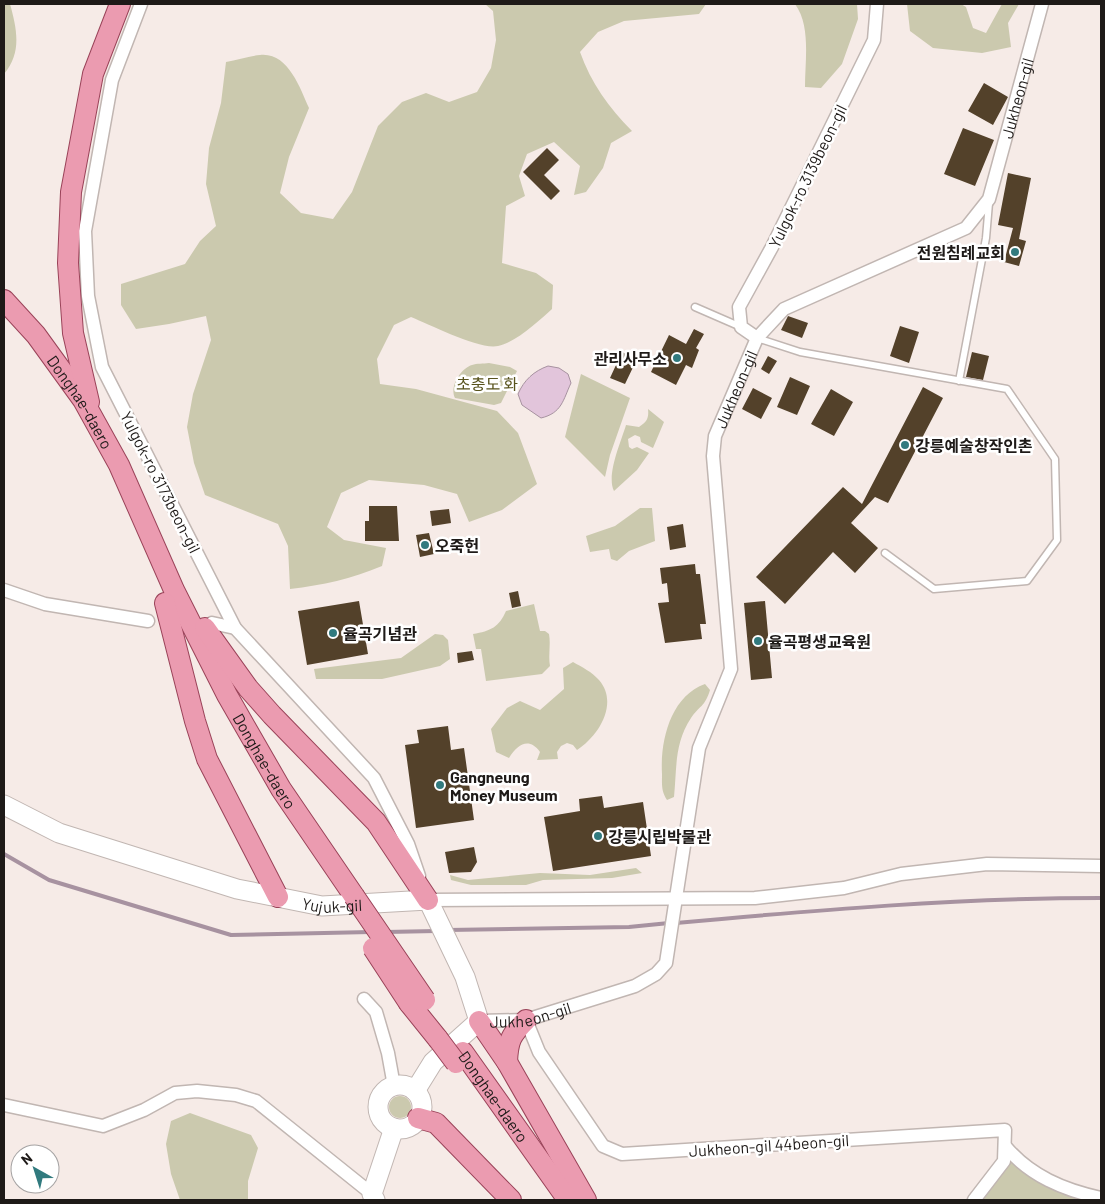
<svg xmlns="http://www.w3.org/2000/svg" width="1105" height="1204" viewBox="0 0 1105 1204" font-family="Barlow,'Noto Sans KR',sans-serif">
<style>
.green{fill:#cbc9ae}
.water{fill:#e2c5db;stroke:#a792a0}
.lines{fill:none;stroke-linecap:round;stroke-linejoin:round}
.stream{stroke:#a792a0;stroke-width:4}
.building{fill:#53412a}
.lane-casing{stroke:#c1b6b2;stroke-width:9}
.street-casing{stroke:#c1b6b2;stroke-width:15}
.secondary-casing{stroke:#c1b6b2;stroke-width:21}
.primary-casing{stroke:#9a4359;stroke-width:22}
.lane{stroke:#fff;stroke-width:6}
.street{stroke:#fff;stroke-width:12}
.secondary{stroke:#fff;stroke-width:19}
.primary{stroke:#eb9bb0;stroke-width:20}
.primary-bridge-casing{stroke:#9a4359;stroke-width:22;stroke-linecap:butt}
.primary-bridge{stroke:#eb9bb0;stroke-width:20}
.poi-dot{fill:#317a7e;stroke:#fff;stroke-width:2}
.labels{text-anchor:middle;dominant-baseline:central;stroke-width:5;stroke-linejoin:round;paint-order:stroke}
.street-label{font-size:16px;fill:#1e1a18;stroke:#fff}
.poi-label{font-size:16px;font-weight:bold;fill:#1e1a18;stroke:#fff;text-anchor:start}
.park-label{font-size:16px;fill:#58531d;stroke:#fff}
</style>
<rect width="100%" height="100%" fill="#f6ebe7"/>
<path class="green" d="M4,4H10C17,29 22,53 4,74Z
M485,4H706L699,14L624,21L598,32L580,52C591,83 609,108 632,131L611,143L603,168L586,192L574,195L580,166L554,142L527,154L519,176L525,196L506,206L502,263L536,273L553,285L552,309C540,320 515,343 498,346C479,350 431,325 411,317L394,325L377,359L380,384L416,389L497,411L518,433L537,484L502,510L469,522L457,494L424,485L369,480L341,493L327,527L344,540L386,548L382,566C351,579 323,585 290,589L288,546L278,524L205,495L194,463L187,427L193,394L211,340L206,316L169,324L136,329L121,305V284L185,264L200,241L216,226L206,184L209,148L221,103L226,62C237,60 249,56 260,55C288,52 300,88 309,108L289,157L280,193L301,213L333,219L352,192L378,126L402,102L426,93L449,102L477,92L491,68L496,40L493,11Z
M795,4H857L858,19L842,64L821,88L805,87C805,60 811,26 795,4Z
M907,4H961L966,7L973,28L986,33L1002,4H1019L1008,23L1011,47L982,53L933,48L910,31Z
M489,363L510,367L517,371L501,403L494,405L455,398C449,387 461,368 472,365C477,363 483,364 489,363Z
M581,374L630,398L610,455L605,477L565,437Z
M648,409L664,422L653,448L641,442L640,437L635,435L628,439L629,447L632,449L637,447L649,453L637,470L614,491C606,475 621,442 626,425L639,427C647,422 649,418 648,409Z
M640,508H652L655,541L629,551L617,561L611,559L609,549L590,552L586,536L615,526Z
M534,604L540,631H545L549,634C551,645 548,655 550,666L542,674L486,681L481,649H476L473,634C491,631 499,627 506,611Z
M435,634L443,635L448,640L450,659L440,666L382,679H316L314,669L401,658Z
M573,662C582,667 592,672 599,680C619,703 599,736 577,750L573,745L567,743L561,746L557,752L558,759L537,760L540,752C529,737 518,744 509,758L496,752L491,729L507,708L520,701L540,710L564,689L563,668Z
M705,684L710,690C705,707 699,706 691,718C674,744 677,768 674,797L667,800C661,791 662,784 662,774C660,740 671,696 705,684Z
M636,868L642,873L612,878L543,880L526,885H471L451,880L450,875L468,880L540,873L590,875Z
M389 1107a11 11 0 1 1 22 0a11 11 0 1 1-22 0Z
M190,1113L251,1135L258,1148L248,1181V1200H180L171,1174L166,1144L171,1121Z
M1009,1161L1016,1162L1094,1200H979Z"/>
<path class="water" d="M548,366L559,368L568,374L571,383C563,400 562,413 541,418L522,405L518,394C524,380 534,371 548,366Z"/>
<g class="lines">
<path class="stream" d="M4,854L49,880L231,935L371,932
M676,923C817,910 959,898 1101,898
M448,930L629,927L669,923
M386,932L436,931"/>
</g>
<path class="building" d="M984,83L1008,97L993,125L968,111Z
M963,128L994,140L975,186L944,174Z
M547,148L559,160L544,175L560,191L551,200L523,172Z
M1008,173L1031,178L1019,239L1026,241L1019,266L1004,262L1013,228L998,225Z
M788,316L808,323L802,338L781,330Z
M900,326L919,332L909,363L890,356Z
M694,329L704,334L696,348L699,350L692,368L686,365L676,385L651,372L669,335L686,344Z
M622,352L637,359L625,384L610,378Z
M972,352L989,356L983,380L966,377Z
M768,356L777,361L769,374L761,369Z
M790,377L810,386L797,415L777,407Z
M923,387L943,398L888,503L875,497L851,523L878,548L855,573L833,552L785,604L756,577L843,487L862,504Z
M753,388L772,398L761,419L742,409Z
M831,389L853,402L834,436L811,424Z
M369,506H397L399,541H365V521H369Z
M449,509L451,523L432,526L430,511Z
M683,524L686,547L670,550L667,527Z
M429,533L434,554L420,557L416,535Z
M695,564L696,574H700L706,624H700L702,639L665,643L658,603L669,602L667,583L662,584L660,568Z
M518,591L521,606L512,608L509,593Z
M359,601L368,654L307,665L298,611Z
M765,601L772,678L751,680L744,603Z
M472,651L474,660L458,663L457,653Z
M448,726L451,750L464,748L474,820L416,828L405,745L419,743L417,730Z
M602,796L604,808L643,802L651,856L553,871L544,817L580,811L579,799Z
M474,847L477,862L471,872L449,873L445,852Z"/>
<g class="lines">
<defs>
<path id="lane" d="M695,307L741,327
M757,338L800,352L1007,389L1055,459L1057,540L1027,581L934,589L885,553
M959,381L986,238L989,203"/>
<g id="street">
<path d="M141,4L112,80L85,231L88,296L102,367L235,628L374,778L408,844L419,876"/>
<path d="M757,338L741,327L739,307L772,247L874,40L877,4"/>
<path d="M4,590L45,604L148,621"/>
<path d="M212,623L235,628"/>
<path d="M426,895L428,900L755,898L844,888L901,874L987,864L1101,866"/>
<path d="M364,999L376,1012L388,1053L394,1086"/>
<path d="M526,1020L539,1052L603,1146L622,1154L1005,1130L1004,1161L974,1200"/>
<path id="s1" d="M479,1021L526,1020L635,986L656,974L666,963L699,748L731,669L713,456L715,436L757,338L784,309L966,228L989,199L1042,4"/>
<path d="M4,1105L103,1126L144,1110L175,1093L197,1091L236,1095L256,1101L372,1194"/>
<path d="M1005,1146C1030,1176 1064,1190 1101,1198"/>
</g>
<g id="secondary">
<path id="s2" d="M4,805L59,833L237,889L322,906L428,900L465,977L479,1021L433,1062L415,1091"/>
<circle cx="400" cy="1107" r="22"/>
<path d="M375,1200L372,1194L394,1128"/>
</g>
<g id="primary">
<path id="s3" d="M4,300L36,335L83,400L119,465L174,590L227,695L281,789L354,896"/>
<path d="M89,402L73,333L68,263L71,192L93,74L120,4"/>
<path d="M165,603L195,721L207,759L278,897"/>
<path d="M205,628L248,688L272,715L376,822L428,900"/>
<path d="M409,1003L438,1039"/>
<path d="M479,1021L507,1062L586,1200"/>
<path id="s4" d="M463,1052L568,1200"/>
<path d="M507,1062C508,1040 511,1035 526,1020"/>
<path d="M418,1118L436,1123L511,1200"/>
</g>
</defs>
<use href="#lane" class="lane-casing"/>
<use href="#street" class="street-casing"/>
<use href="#secondary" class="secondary-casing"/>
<use href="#primary" class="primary-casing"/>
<use href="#lane" class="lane"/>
<use href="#street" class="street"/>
<use href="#secondary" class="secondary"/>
<use href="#primary" class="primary"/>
<defs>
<path id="primary-bridge" d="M354,896L425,1000
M373,948L409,1003
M438,1039L456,1063"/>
</defs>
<use href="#primary-bridge" class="primary-bridge-casing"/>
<use href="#primary-bridge" class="primary-bridge"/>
</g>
<g class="poi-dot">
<circle cx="1015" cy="252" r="5"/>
<circle cx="677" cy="358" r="5"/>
<circle cx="905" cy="445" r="5"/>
<circle cx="425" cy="545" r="5"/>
<circle cx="333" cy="633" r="5"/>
<circle cx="758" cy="641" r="5"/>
<circle cx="440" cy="785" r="5"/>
<circle cx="598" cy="836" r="5"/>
</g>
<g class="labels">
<g class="street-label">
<text stroke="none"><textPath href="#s1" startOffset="1224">Jukheon-gil</textPath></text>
<text transform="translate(807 176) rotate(-64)">Yulgok-ro 3139beon-gil</text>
<text stroke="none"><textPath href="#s1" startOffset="788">Jukheon-gil</textPath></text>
<text stroke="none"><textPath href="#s3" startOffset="128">Donghae-daero</textPath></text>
<text transform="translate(161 482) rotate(63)">Yulgok-ro 3173beon-gil</text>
<text stroke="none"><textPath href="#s3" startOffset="532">Donghae-daero</textPath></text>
<text stroke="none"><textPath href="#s2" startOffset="345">Yujuk-gil</textPath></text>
<text stroke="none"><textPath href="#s1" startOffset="52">Jukheon-gil</textPath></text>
<text stroke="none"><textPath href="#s4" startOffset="54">Donghae-daero</textPath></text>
<text transform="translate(769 1145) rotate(-4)">Jukheon-gil 44beon-gil</text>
</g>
<g class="poi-label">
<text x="1005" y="252" text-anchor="end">전원침례교회</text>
<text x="667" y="358" text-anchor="end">관리사무소</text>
<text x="915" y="445">강릉예술창작인촌</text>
<text x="435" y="545">오죽헌</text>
<text x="343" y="633">율곡기념관</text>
<text x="768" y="641">율곡평생교육원</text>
<text x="450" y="776">Gangneung<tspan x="450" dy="18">Money Museum</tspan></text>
<text x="608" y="836">강릉시립박물관</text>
</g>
<g class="park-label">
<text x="487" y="383">초충도 화</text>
</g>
</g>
<rect width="1105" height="1204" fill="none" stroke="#1e1a18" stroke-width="10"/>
<g transform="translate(35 1169) rotate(321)"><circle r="24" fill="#ffffff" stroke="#a5a3a3"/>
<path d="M0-4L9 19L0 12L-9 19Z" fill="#317a7e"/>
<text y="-8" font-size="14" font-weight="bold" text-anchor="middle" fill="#1e1a18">N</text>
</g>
</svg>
